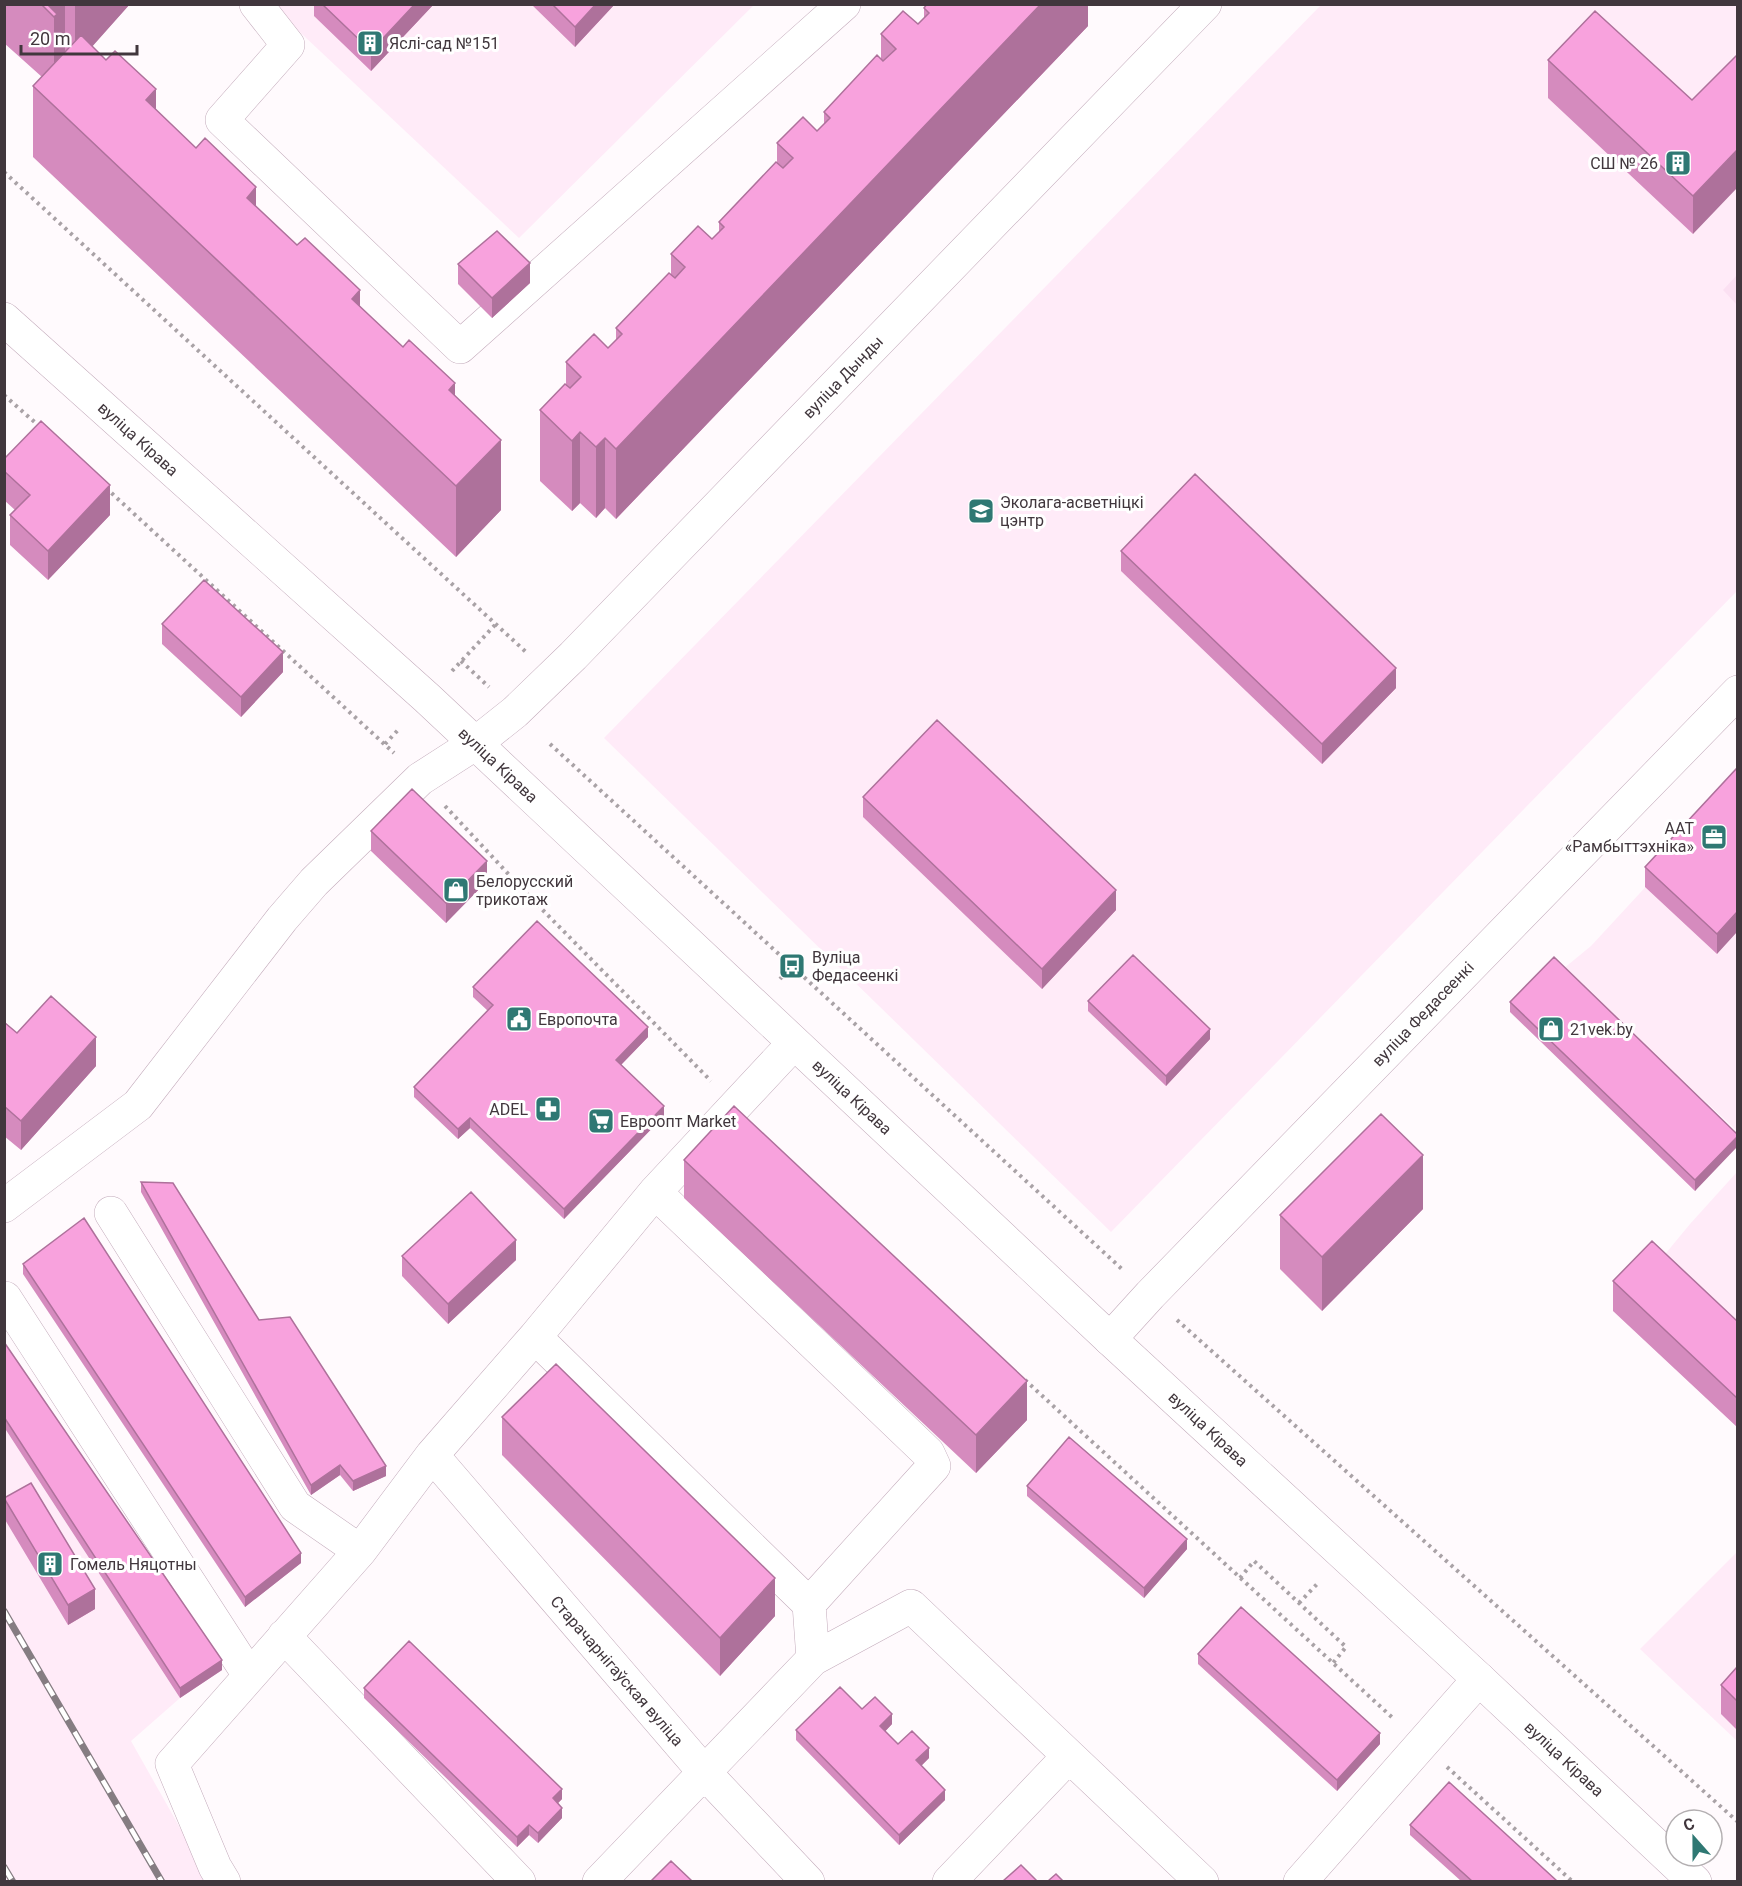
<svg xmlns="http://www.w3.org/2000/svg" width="1742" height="1886" viewBox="0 0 1742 1886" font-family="Roboto,sans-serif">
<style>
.built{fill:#ffebf8}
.green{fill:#fbe0f2}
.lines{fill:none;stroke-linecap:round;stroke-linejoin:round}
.minor-casing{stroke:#c3abbb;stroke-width:34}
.major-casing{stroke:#c3abbb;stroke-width:34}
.path{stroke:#a9a2a6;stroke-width:4;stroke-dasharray:3 4.5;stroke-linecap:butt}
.minor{stroke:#fff;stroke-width:33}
.major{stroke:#fff;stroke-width:33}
.rail-casing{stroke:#857d82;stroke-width:7}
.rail{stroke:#fff;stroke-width:4.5;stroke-dasharray:14;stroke-linecap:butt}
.wall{fill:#d58bbe}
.shaded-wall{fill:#ae719b}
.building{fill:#f8a2dd;stroke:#ae719b;stroke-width:1.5}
.labels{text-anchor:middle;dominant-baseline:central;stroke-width:6;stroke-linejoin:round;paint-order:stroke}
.poi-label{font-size:16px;fill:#41373d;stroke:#fff;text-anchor:start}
.street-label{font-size:16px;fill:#41373d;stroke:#fff}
</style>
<rect width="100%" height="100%" fill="#fffafd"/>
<path class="built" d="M271,5H754L519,238Z
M1321,5H1737V591L1111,1232L604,738Z
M1737,788V1131L1563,969L1591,946Z
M1737,1172V1427L1613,1311L1652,1270L1690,1224Z
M4,1427L180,1698L131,1741L210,1881H5Z
M1737,1552V1741L1640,1649Z"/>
<path class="green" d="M1737,275V305L1723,290Z"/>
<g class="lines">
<defs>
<path id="minor" d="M256,4L288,45L222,120L460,347L844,4
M4,1206L138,1105L282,919L314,882L420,779L476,743L515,712L573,656L1205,4
M111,1213L295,1506L360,1551
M5,1298L249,1675
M535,1337L809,1604L934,1466L928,1453L655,1192
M1110,1339L1150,1295L1738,692
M432,1455L705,1773L808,1882
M284,1636L519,1882
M813,1659L911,1606L1202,1882
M224,1882L215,1867L172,1764L360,1551L432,1455L535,1337L655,1192L794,1043
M599,1882L813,1659L809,1604
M949,1882L1069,1756
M1300,1882L1479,1679"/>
<path id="major" d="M4,319L427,698L1110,1339L1479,1679L1695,1882"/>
</defs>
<use href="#minor" class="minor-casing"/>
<use href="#major" class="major-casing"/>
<path class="path" d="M4,172L526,652
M4,395L39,426
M106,488L394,753
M461,661L489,687
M452,671L495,625
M385,744L398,730
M550,744L1123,1270
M445,806L527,894L711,1081
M780,979L792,966
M1177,1320L1738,1822
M1025,1380L1395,1720
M1240,1578L1254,1561L1346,1647L1333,1663
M1299,1603L1319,1582
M1447,1767L1573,1882"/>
<use href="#minor" class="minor"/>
<use href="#major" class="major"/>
<defs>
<path id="rail" d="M4,1611L162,1882
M4,1867L13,1882"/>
</defs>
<use href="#rail" class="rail-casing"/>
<use href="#rail" class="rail"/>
</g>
<path class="wall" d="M4,4H130L92,46L156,110L360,307L455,396L501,510L456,557L33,157V86L42,77L4,43Z
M314,4H434L371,71L314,16Z
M531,4H615L575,47Z
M1088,4V26L616,519L605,508L596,518L580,503L572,511L540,481V410L566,384V362L608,348L616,340V328L671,275V254L712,239L719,232V222L777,163V143L817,131L824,124V112L881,59V34L918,24L924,18V8Z
M1737,55L1693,234L1548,98V60L1692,100Z
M458,264L530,283L492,318L458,284Z
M4,459L110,515L48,580L10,545V515L15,510L4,500Z
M1121,551L1396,688L1322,764L1121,571Z
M162,624L283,672L241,717L162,644Z
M1737,768L1717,954L1645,887V867Z
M863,797L1116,910L1042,989L863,817Z
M371,831L487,881L446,923L371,851Z
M473,987L648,1037L621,1065L664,1116L564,1219L470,1128L458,1139L414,1097V1087L488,1011L473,997Z
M1088,1001L1210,1039L1166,1086L1088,1011Z
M1510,1002L1737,1134L1695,1191L1510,1012Z
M4,1022L17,1033L96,1066L21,1150L4,1136Z
M684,1160L1027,1420L976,1473L684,1198Z
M141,1182L259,1320L386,1476L353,1491L340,1475L311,1495L141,1192Z
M1423,1209L1322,1311L1280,1269V1215Z
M402,1256L516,1260L448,1324L402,1276Z
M23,1264L301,1563L245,1607L23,1274Z
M1613,1281L1737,1321V1427L1613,1311Z
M4,1342L222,1670L180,1698L4,1427Z
M502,1417L775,1616L720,1676L502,1455Z
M1027,1486L1187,1549L1144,1598L1027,1496Z
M4,1498L95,1609L68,1625L4,1518Z
M1198,1654L1380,1744L1337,1791L1198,1664Z
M1737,1667V1730L1721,1714V1685Z
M364,1688L562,1799L558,1803L562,1818L538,1843L529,1835L517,1847L364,1698Z
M862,1709L892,1724L885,1731L898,1744L929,1758L921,1766L945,1800L899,1845L796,1740V1730Z
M1410,1825L1557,1881H1461L1410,1835Z"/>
<path class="shaded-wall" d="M47,4H65V56L54,87V17Z
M75,4H130L75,66Z
M415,4H434L371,71V51Z
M596,4H615L575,47V27Z
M1041,4H1088V26L616,519V449Z
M156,89V160L146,100Z
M1737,150V188L1693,234V196Z
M256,187V258L247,198Z
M530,263V283L492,318V298Z
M360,290V360L352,299Z
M455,383V454L449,390Z
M580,432V503L572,511V441Z
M605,438V508L596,518V447Z
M501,440V510L456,557V486Z
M110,485V515L48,580V551Z
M283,652V672L241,717V697Z
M1396,668V688L1322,764V744Z
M487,861V881L446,923V903Z
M1116,890V910L1042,989V969Z
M1737,912V932L1717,954V934Z
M648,1027V1037L616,1070V1060Z
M1210,1029V1039L1166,1086V1076Z
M96,1037V1066L21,1150V1121Z
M664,1106V1116L564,1219V1209Z
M470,1118V1128L458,1139V1129Z
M1737,1137V1147L1695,1191V1180Z
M1423,1155V1209L1322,1311V1257Z
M516,1240V1260L448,1324V1304Z
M1027,1381V1420L976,1473V1435Z
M340,1465V1475L311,1495V1485Z
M386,1466V1476L353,1491V1481Z
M1187,1539V1549L1144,1598V1588Z
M301,1553V1563L245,1607V1597Z
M775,1578V1616L720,1676V1638Z
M95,1589V1609L68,1625V1605Z
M222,1660V1670L180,1698V1688Z
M892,1714V1724L880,1737V1726Z
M1380,1733V1744L1337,1791V1780Z
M929,1748V1758L916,1771V1760Z
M562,1789V1799L553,1808V1798Z
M945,1790V1800L899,1845V1835Z
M562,1808V1818L538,1843V1833Z
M529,1825V1835L517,1847V1837Z"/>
<path class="building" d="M41,4H47L57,14L54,17Z
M322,4H415L371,51Z
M552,4H596L575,27Z
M927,4H1041L616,449L605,438L596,447L580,432L572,441L540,410L565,384L570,388L581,377L566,362L594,334L608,348L622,334L616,328L669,273L675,278L685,267L671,254L698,226L712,239L724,227L719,222L776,162L783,168L793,158L777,143L803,117L817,131L830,118L824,112L877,55L883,61L896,49L881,34L903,11L918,24L929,13L924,8Z
M1595,11L1692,100L1737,55V150L1693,196L1548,60Z
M81,35L106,60L115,51L156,89L146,100L196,148L205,138L256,187L247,198L297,245L305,238L360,290L352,299L403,347L409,340L455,383L449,390L501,440L456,486L33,86Z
M497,231L530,263L492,298L458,264Z
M41,421L110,485L48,551L10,515L30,495L4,471V459Z
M1195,474L1396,668L1322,744L1121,551Z
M204,580L283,652L241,697L162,624Z
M937,720L1116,890L1042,969L863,797Z
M1737,768V912L1717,934L1645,867Z
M412,789L487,861L446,903L371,831Z
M537,921L648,1027L616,1060L664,1106L564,1209L470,1118L458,1129L414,1087L493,1005L473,987Z
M1133,955L1210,1029L1166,1076L1088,1001Z
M1554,957L1737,1134V1137L1695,1180L1510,1002Z
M51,996L96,1037L21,1121L4,1106V1022L17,1033Z
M734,1106L1027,1381L976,1435L684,1160Z
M1381,1114L1423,1155L1322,1257L1280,1215Z
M141,1182L173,1183L259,1320L290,1317L386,1466L353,1481L340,1465L311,1485Z
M471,1192L516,1240L448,1304L402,1256Z
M84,1218L301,1553L245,1597L23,1264Z
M1652,1241L1737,1321V1398L1613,1281Z
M4,1342L222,1660L180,1688L4,1417Z
M556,1364L775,1578L720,1638L502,1417Z
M1069,1437L1187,1539L1144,1588L1027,1486Z
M31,1483L95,1589L68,1605L4,1498Z
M1241,1607L1380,1733L1337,1780L1198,1654Z
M409,1641L562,1789L553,1798L562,1808L538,1833L529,1825L517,1837L364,1688Z
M1737,1667V1701L1721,1685Z
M840,1687L862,1709L875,1697L892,1714L880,1726L898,1744L912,1731L929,1748L916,1760L945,1790L899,1835L796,1730Z
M1449,1782L1557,1881H1472L1410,1825Z
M671,1861L692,1881H651Z
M1021,1865L1037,1881H1003Z
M1056,1874L1063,1881H1048Z"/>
<defs>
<symbol id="building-square" viewBox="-11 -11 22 22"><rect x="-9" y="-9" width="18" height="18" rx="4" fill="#2f7873" stroke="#fff"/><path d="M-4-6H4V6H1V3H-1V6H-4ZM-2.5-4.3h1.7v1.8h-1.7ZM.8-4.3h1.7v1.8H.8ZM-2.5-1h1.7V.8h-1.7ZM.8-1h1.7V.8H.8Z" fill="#fff"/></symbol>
<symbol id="school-square" viewBox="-11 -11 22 22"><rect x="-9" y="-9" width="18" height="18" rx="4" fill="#2f7873" stroke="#fff"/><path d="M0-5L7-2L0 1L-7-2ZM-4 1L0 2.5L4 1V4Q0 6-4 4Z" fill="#fff"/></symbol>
<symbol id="office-square" viewBox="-11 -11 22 22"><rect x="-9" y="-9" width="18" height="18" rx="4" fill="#2f7873" stroke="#fff"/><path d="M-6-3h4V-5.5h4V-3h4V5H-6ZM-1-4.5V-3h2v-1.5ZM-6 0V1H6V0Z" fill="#fff"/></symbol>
<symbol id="shop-square" viewBox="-11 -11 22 22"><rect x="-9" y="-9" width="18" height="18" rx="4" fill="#2f7873" stroke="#fff"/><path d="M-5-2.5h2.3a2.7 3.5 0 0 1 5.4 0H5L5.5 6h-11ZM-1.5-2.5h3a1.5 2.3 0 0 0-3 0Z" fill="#fff"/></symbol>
<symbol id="bus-square" viewBox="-11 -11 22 22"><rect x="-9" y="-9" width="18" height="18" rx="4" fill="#2f7873" stroke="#fff"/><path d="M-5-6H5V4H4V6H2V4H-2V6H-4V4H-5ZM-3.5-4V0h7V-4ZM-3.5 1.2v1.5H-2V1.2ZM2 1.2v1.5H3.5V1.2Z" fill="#fff"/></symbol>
<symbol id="civic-square" viewBox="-11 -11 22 22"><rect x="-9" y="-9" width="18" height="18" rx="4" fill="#2f7873" stroke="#fff"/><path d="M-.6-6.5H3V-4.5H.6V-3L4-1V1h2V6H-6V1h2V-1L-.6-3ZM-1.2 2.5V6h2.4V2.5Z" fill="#fff"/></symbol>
<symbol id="pharmacy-square" viewBox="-11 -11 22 22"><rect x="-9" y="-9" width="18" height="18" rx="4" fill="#2f7873" stroke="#fff"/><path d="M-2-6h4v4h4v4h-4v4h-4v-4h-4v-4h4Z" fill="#fff"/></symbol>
<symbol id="supermarket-square" viewBox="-11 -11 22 22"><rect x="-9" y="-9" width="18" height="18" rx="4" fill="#2f7873" stroke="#fff"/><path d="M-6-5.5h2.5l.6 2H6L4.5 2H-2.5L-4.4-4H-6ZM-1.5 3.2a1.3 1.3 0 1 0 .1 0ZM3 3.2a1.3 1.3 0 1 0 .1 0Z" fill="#fff"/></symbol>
</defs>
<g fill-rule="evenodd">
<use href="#building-square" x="355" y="28" width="30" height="30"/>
<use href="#building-square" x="1663" y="148" width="30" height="30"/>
<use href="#school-square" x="966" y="496" width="30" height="30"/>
<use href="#office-square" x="1699" y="822" width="30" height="30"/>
<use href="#shop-square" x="441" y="875" width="30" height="30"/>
<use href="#bus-square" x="777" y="951" width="30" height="30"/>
<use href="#civic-square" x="504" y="1004" width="30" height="30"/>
<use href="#shop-square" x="1536" y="1014" width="30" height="30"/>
<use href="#pharmacy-square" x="533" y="1094" width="30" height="30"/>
<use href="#supermarket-square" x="586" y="1106" width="30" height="30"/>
<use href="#building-square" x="35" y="1549" width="30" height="30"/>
</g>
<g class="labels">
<g class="poi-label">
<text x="389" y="43">Яслі-сад №151</text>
<text x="1658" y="163" text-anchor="end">СШ № 26</text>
<text x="1000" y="502">Эколага-асветніцкі<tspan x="1000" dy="18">цэнтр</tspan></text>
<text x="1694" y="828" text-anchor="end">ААТ<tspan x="1694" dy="18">«Рамбыттэхніка»</tspan></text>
<text x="476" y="881">Белорусский<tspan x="476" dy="18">трикотаж</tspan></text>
<text x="812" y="957">Вуліца<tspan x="812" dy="18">Федасеенкі</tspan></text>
<text x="538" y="1019">Европочта</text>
<text x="1570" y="1029">21vek.by</text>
<text x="528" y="1109" text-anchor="end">ADEL</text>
<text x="620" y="1121">Евроопт Market</text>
<text x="70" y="1564">Гомель Няцотны</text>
</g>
<g class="street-label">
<text transform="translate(843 377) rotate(-46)">вуліца Дынды</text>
<text transform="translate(138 439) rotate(42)">вуліца Кірава</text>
<text transform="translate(498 765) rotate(43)">вуліца Кірава</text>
<text transform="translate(1423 1014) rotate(-46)">вуліца Федасеенкі</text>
<text transform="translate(852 1097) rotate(43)">вуліца Кірава</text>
<text transform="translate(1208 1429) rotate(43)">вуліца Кірава</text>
<text transform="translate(617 1671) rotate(49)">Старачарнігаўская вуліца</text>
<text transform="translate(1564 1759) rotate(43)">вуліца Кірава</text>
</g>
</g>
<rect width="1742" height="1886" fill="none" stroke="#41373d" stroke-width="12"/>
<g transform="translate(1694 1838) rotate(339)"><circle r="28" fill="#ffffff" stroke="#b3afb1" stroke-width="1.5"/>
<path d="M0-4.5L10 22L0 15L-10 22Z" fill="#2f7873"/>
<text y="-9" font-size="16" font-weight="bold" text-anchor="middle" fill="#41373d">С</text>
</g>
<path d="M21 45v9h116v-9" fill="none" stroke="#41373d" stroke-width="3"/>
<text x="30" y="45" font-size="18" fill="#41373d" stroke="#ffffff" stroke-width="4.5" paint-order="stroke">20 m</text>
</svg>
